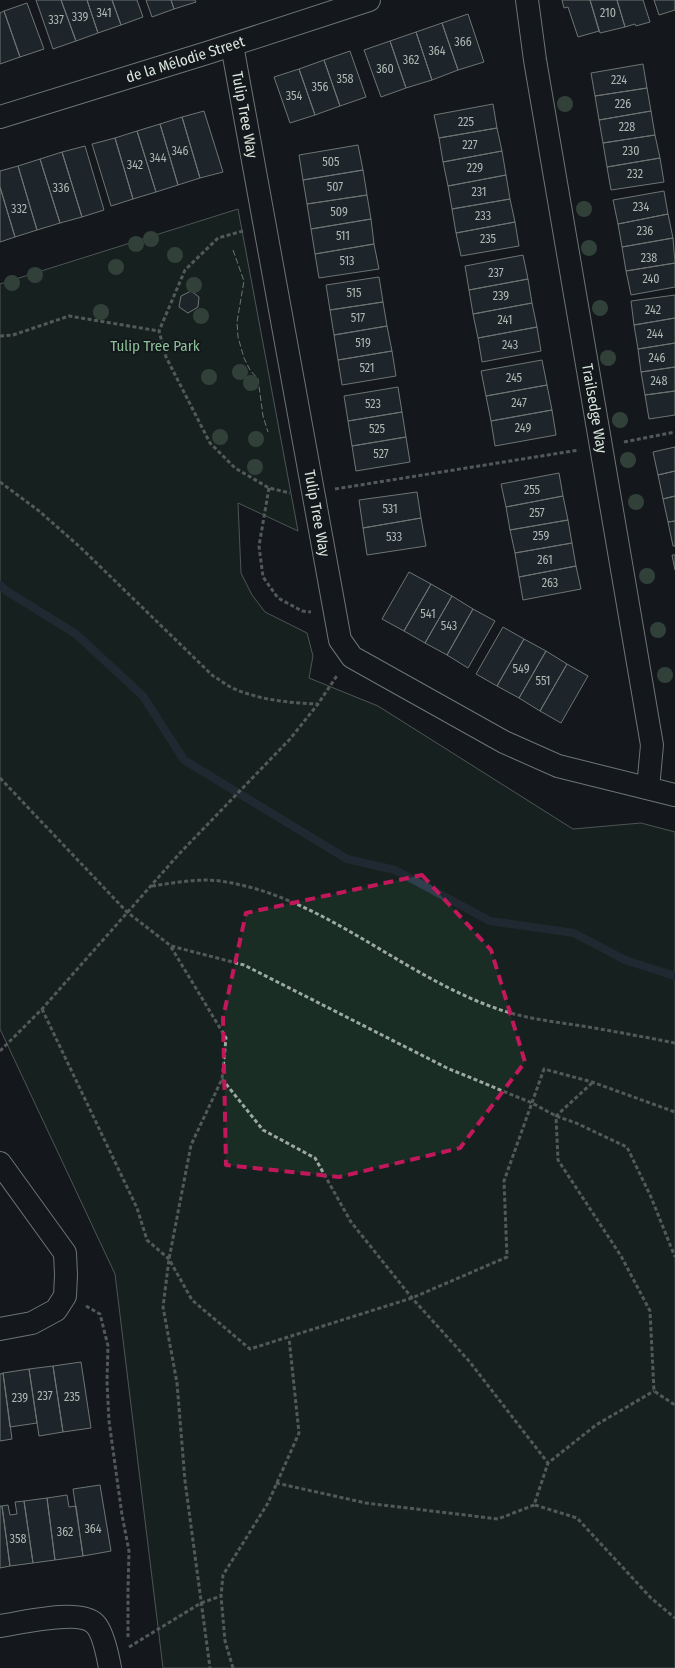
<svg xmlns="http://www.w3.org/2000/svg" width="675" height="1668" viewBox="0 0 675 1668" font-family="'Fira Sans Condensed',sans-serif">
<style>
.green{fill:#1a2d24;stroke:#939e99}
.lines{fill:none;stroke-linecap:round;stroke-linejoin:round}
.stream{stroke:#2f3f4d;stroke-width:8}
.building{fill:#2c363c;stroke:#d8e6dc}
.minor-casing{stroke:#d8e6dc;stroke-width:24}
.path{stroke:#9da8a2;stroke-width:3;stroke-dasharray:4 2.5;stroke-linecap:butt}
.minor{stroke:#14181c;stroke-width:22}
.fence{stroke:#d8e6dc;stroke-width:1;stroke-dasharray:6 2.5;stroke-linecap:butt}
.tree{fill:#55745f}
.marked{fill:none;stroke:#c2185b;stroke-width:4;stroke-dasharray:10 6;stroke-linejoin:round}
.labels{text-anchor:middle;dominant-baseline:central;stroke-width:4;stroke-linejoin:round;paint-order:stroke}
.number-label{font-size:12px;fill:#adbab4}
.street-label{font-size:15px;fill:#d8e6dc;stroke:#14181c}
.park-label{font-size:15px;fill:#8ac095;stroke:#14181c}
</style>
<rect width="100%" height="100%" fill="#14181c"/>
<path class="green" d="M238,209L298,531L238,503L241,573L252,595L265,612L307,633L313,656L309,678L378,706L573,829L641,823L675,832V1668H163L115,1274L0,1029V284Z"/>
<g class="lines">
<path class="stream" d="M0,585L5,590L76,634L143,696L184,760L347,859L395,870L490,921L574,933L625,960L675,976"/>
</g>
<path class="building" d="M36,0H61L76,41L53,49Z
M61,0H87L98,33L76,41Z
M87,0H112L121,25L98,33Z
M112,0H137L143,17L121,25Z
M146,0H171L174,9L152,17Z
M171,0H195L196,2L174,9Z
M562,0H590L599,31L578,37L568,7L564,8Z
M590,0H617L625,27L600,33Z
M617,0H643L650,22L636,26L635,24L625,27Z
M654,0H675V10L659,15Z
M27,3L44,49L20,57L4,11Z
M4,11L20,57L0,64V13Z
M468,14L484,62L458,70L442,23Z
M442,23L458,70L432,80L416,32Z
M416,32L432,80L406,88L390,41Z
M390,41L406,88L381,97L364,50Z
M350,51L366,97L340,106L324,60Z
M324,60L340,106L315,115L299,69Z
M643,64L647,88L595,96L591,73Z
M299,69L315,115L290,123L274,77Z
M647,88L651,111L599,120L595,96Z
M493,104L497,128L439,138L434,115Z
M204,111L223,172L200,178L182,117Z
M651,111L655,135L603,143L599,120Z
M182,117L200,178L178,185L160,124Z
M160,124L178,185L156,192L137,131Z
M497,128L502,151L443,162L439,138Z
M137,131L156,192L133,199L115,138Z
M655,135L660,158L607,167L603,143Z
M115,138L133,199L111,206L92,144Z
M358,145L363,170L303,180L299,155Z
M85,146L104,210L82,217L62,152Z
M502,151L506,175L448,186L443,162Z
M62,152L82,217L60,223L40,159Z
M660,158L664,182L611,190L607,167Z
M40,159L60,223L37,230L18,166Z
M18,166L37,230L15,237L0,187V171Z
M363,170L367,195L307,204L303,180Z
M506,175L510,199L452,209L448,186Z
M0,187L15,237L0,242Z
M664,191L668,214L618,224L613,200Z
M367,195L371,219L311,229L307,204Z
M510,199L515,222L456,233L452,209Z
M668,214L673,238L622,247L618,224Z
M371,219L374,244L315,254L311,229Z
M515,222L519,246L461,256L456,233Z
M673,238L675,263L626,271L622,247Z
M374,244L379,269L319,278L315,254Z
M523,255L528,279L469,290L465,266Z
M675,263V287L631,295L626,271Z
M379,277L383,302L330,310L326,285Z
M528,279L532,303L473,314L469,290Z
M191,291L199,297L198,307L188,313L179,307L181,296Z
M675,295V318L634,325L631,301Z
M383,302L387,326L334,335L330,310Z
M532,303L537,327L478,338L473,314Z
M675,318V343L638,349L634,325Z
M387,326L392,351L338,360L334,335Z
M537,327L541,351L482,362L478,338Z
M675,343V367L641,372L638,349Z
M392,351L396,376L342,385L338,360Z
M542,360L547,385L486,396L481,371Z
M675,367V391L645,395L641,372Z
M547,385L552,410L491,421L486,396Z
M398,387L402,412L348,421L344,396Z
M675,391V415L649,419L645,395Z
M552,410L556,435L495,446L491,421Z
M402,412L406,437L352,446L348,421Z
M406,437L410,462L356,471L352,446Z
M675,447V471L658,475L653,452Z
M675,471V496L663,499L658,475Z
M559,473L563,496L506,507L501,484Z
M417,492L421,518L363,528L359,500Z
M563,496L568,520L510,530L506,507Z
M675,496V521L668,522L663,499Z
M421,518L426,546L367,555L363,528Z
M568,520L572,543L515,553L510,530Z
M675,521V546H673L668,522Z
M572,543L576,566L519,577L515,553Z
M672,555H675V570Z
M576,566L581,589L523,600L519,577Z
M409,572L431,584L404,631L382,619Z
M431,584L452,596L425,643L404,631Z
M452,596L473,609L447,655L425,643Z
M473,609L495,621L468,668L447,655Z
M503,627L524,639L497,686L476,674Z
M524,639L546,651L519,698L497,686Z
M546,651L567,664L540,711L519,698Z
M567,664L588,676L561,723L540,711Z
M81,1362L91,1428L63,1432L53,1366Z
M53,1366L63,1432L39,1436L29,1369Z
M29,1369L37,1423L10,1427L3,1373Z
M3,1373L12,1439L0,1441V1374Z
M100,1485L111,1551L83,1556L73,1489Z
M67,1495L69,1507L76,1506L83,1556L55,1560L47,1498Z
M47,1498L55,1560L33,1563L24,1501Z
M24,1501L33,1563L10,1566L2,1506L8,1505L10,1515L17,1514L15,1502Z
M0,1506H2L10,1566L0,1568Z"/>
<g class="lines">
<defs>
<g id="minor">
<path id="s1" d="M527,0L535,60L652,745L648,788"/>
<path id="s2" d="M232,45L340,640L352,657L504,742L558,766L675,795"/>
<path id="s3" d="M0,117L210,52L369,0"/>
<path d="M0,1163L65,1253L66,1275L65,1296L56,1310L32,1323L0,1329"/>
<path d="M0,1626C21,1623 80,1608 95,1624C103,1632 108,1657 110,1668"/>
</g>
</defs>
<use href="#minor" class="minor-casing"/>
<path class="path" d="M243,231L218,238L185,270L159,331L166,357L210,443L235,468L269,488L290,493
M0,336L13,335L69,316L159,331
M624,442L675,432
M0,482L39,511L80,547L213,676C221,680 228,687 237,690C262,700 290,703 317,704
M269,488L259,546L263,577L278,598L302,611L311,612
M335,489L579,450
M0,778L127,912L171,946L244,965L447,1068L532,1103L556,1116L576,1123L627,1147L651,1197L675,1257
M152,886C174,883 197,878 220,881C325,896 404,979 504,1011C529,1019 556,1022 582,1026C613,1031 644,1037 675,1043
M171,947L226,1038L222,1079L191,1145L169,1259L163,1307L177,1383L185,1481L210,1668
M42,1009L137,1208L147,1240L169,1259L192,1300L250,1349L412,1298L507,1257L504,1181L544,1069L592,1082L675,1112
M0,1051L42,1009L179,854L290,739L318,704L338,674
M222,1079L263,1130L315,1158L351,1222L412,1298L469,1361L548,1463
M592,1083L556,1116L558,1160L621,1256L650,1311L654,1391L675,1405
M86,1306L100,1314L108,1346L107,1381L109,1421L122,1515L129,1551L128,1589V1637
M276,1483L366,1503L498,1519L534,1505L548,1463L596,1425L654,1391
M535,1505L577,1518L651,1598L675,1618
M129,1647L201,1603L221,1596
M233,1668L225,1641L221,1596L223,1575L268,1503L299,1433L289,1338"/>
<use href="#minor" class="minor"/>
<path class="fence" d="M233,250L244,281L237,322L238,337L244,358L250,370L258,379L263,416L268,432"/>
</g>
<g class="tree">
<circle cx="565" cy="104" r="8"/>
<circle cx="584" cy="209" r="8"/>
<circle cx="151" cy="239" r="8"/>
<circle cx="136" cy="244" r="8"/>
<circle cx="589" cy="248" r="8"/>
<circle cx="175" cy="255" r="8"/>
<circle cx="116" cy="267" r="8"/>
<circle cx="35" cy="275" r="8"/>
<circle cx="12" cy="283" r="8"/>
<circle cx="194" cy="285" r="8"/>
<circle cx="600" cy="308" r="8"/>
<circle cx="101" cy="312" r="8"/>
<circle cx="201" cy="316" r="8"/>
<circle cx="608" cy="358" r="8"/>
<circle cx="240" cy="372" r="8"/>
<circle cx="209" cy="377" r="8"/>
<circle cx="251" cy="383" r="8"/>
<circle cx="620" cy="420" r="8"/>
<circle cx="220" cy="437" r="8"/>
<circle cx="256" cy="439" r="8"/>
<circle cx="628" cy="460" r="8"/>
<circle cx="255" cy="467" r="8"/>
<circle cx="636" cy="502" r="8"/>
<circle cx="647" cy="576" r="8"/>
<circle cx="658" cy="630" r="8"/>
<circle cx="665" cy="675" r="8"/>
</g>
<path d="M0 0H675V1668H0ZM422,875L491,950L525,1062L460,1148L339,1177L226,1165L223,1018L246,913Z" fill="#14181c" fill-opacity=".55" fill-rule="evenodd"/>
<path class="marked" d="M422,875L491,950L525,1062L460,1148L339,1177L226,1165L223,1018L246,913Z"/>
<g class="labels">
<g class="number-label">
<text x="104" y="13">341</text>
<text x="608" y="13">210</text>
<text x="80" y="17">339</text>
<text x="56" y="20">337</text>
<text x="463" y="42">366</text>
<text x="437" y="51">364</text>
<text x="411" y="60">362</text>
<text x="385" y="69">360</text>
<text x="345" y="79">358</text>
<text x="619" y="80">224</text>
<text x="320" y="87">356</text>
<text x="294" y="96">354</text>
<text x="623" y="104">226</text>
<text x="466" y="122">225</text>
<text x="627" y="127">228</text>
<text x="470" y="145">227</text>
<text x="180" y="151">346</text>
<text x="631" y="151">230</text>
<text x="158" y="158">344</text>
<text x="331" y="162">505</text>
<text x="135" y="165">342</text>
<text x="475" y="168">229</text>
<text x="635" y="174">232</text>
<text x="335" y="187">507</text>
<text x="61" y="188">336</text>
<text x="479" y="192">231</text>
<text x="641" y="207">234</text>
<text x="19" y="209">332</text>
<text x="339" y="212">509</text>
<text x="483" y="216">233</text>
<text x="645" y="231">236</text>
<text x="343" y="236">511</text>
<text x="488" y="239">235</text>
<text x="649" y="258">238</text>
<text x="347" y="261">513</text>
<text x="496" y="273">237</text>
<text x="651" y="279">240</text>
<text x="354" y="293">515</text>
<text x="501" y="296">239</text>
<text x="653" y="310">242</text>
<text x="358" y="318">517</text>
<text x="505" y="320">241</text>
<text x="655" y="334">244</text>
<text x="363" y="343">519</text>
<text x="510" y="345">243</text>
<text x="657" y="358">246</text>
<text x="367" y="368">521</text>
<text x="514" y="378">245</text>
<text x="659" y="381">248</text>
<text x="519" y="403">247</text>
<text x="373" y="404">523</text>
<text x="523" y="428">249</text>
<text x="377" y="429">525</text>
<text x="381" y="454">527</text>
<text x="532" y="490">255</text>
<text x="390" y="509">531</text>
<text x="537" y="513">257</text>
<text x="541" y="536">259</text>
<text x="394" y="537">533</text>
<text x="545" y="560">261</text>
<text x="550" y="583">263</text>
<text x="428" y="614">541</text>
<text x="449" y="626">543</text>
<text x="521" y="669">549</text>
<text x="543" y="681">551</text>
<text x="45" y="1396">237</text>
<text x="72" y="1397">235</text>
<text x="20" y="1398">239</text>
<text x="93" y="1529">364</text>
<text x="65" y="1532">362</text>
<text x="18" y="1539">358</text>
</g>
<g class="street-label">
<text stroke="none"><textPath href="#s3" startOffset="194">de la Mélodie Street</textPath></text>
<text stroke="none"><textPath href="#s2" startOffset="71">Tulip Tree Way</textPath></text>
<text stroke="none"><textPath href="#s1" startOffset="414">Trailsedge Way</textPath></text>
<text stroke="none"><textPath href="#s2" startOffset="476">Tulip Tree Way</textPath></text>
</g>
<g class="park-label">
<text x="155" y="346">Tulip Tree Park</text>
</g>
</g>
</svg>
